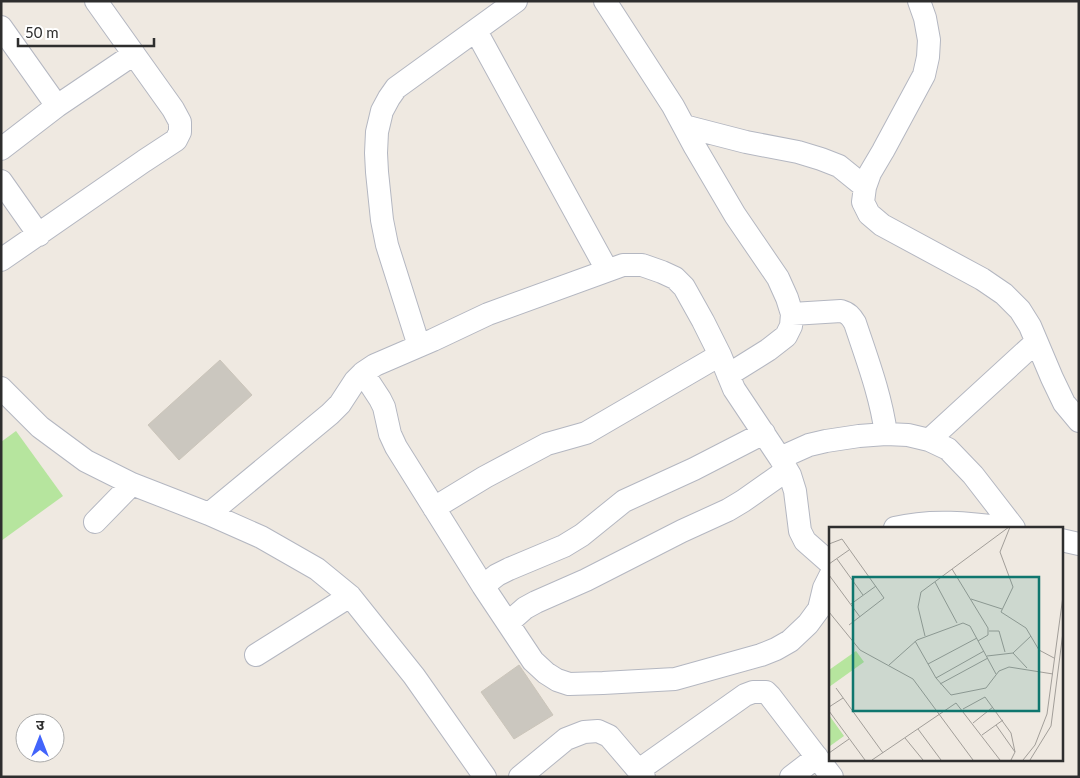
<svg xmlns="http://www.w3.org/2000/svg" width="1080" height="778" viewBox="0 0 1080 778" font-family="Lato,'Noto Sans Devanagari',sans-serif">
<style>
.park{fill:#b6e59e}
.building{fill:#cbc7bf;stroke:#cbc5ba}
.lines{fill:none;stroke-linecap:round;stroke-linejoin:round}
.minor-casing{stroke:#b4b7c1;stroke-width:24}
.minor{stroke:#fff;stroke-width:22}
.inset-road{fill:none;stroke:#a29e99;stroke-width:1}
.view{fill:#0f766e;fill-opacity:0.15;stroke:#0f766e;stroke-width:2.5}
.inset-edge{fill:none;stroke:#2e2e2e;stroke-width:2.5}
</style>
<rect width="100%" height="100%" fill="#efe9e1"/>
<path class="park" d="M16,431L63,496L1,541V442Z"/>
<path class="building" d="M220,360L252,395L179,460L148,425Z
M519,665L553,715L514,739L481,692Z"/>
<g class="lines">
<defs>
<path id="minor" d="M605,1L673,106L695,147L735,215L778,278L787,298L792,314L791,326L786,336L768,350L728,375
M919,1L925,18L929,40L928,57L924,75L883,151L870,173L865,187L863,202L869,214L882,225L982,279L1004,294L1020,310L1030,326L1052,378L1064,403L1079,421
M1,27L57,106
M476,31L607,270
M684,126L746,142L798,152L821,159L839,166L865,187
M1,149L57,106L134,54
M1,181L39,235
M1,260L144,161L176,140L180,132V122L173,109L96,1
M792,314L841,311C848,313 851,316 855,323C867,359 881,396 886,434
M419,346L387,245L382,220L377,172L376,153L377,132L382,111L389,98L396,88L516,1
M363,373L380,399L384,407L390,434L396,447L483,586L533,661L546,673L557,680L569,684L603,683L675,679L761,655L776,649L790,641L808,624L819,609L824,588L830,576
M1,388L40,427L86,461L132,484L209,514L261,537L317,569L350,596L414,676L485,777
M929,440L1036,342
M780,458L809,445L826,441L859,436L886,434L908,435L929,440L948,449L973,475L1014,528
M434,508L485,477L547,444L586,433L720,355
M209,514L330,414L340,404L355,381L363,373L375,365L433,340L488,314L623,265H642L662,272L675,278L684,287L703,321L720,355L734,389L780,458L790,475L795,491L800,531L805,541L830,563
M95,522L132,484
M895,528C931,519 970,523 1007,528
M1061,540L1079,544
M483,586L497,575L509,569L564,546L582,535L624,501L694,469L764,433
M508,623L525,608L536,602L586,580L682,531L728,510L743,501L787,470
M256,655L350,596
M639,770L745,695L753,692H766L770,696L832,777
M520,777L566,739L584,732L598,731L609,736L644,777
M791,777L817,757"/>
</defs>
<use href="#minor" class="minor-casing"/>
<use href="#minor" class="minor"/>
</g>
<g transform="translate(829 527)">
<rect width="234" height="234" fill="#efe9e1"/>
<path d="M27,124L35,135L0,160V143ZM0,188L15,209L1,219L0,218Z" fill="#b6e59e"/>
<path class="inset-road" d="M181,0L171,25L184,60L172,85L197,101L210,123L225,131M0,17L13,12L55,71L20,98M8,32L34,68M0,37L20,23M123,42L159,101V108L149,114M0,48L31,90M106,55L128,96M142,72L173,82M22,77L47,59M0,85L31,123L84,152L144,233M160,104H170L176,125M96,109L89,80L92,65L180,0M86,114L107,151L122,168L157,161L170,144L180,140L224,147M184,126L202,109M158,129L184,126L198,141M99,137L148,111M60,138L88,113L134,96L141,99L167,147M107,151L155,124M111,157L159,131M7,161L54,226M0,180L14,171M134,182L156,170L182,206L186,225L182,233M0,184L36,233M144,196L164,180M167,198L186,225M89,202L112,233M153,208L174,193M76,211L94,233M0,226L20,212M43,233L127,176L171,233M194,233L206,218L218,187L234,69M201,233L222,199L234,105"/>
<path class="view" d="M24,50H210V184H24Z"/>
<rect width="234" height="234" class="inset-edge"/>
</g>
<rect width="1080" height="778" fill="none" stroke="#2e2e2e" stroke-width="5"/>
<g transform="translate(40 738)"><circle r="24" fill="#ffffff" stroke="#ababab"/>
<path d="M0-4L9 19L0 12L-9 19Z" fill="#4264fb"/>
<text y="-8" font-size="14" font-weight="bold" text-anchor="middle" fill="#2e2e2e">उ</text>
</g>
<path d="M18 38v8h136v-8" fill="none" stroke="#2e2e2e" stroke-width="2.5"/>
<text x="25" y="38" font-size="15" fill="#2e2e2e" stroke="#ffffff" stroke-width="4" paint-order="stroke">50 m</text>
</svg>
